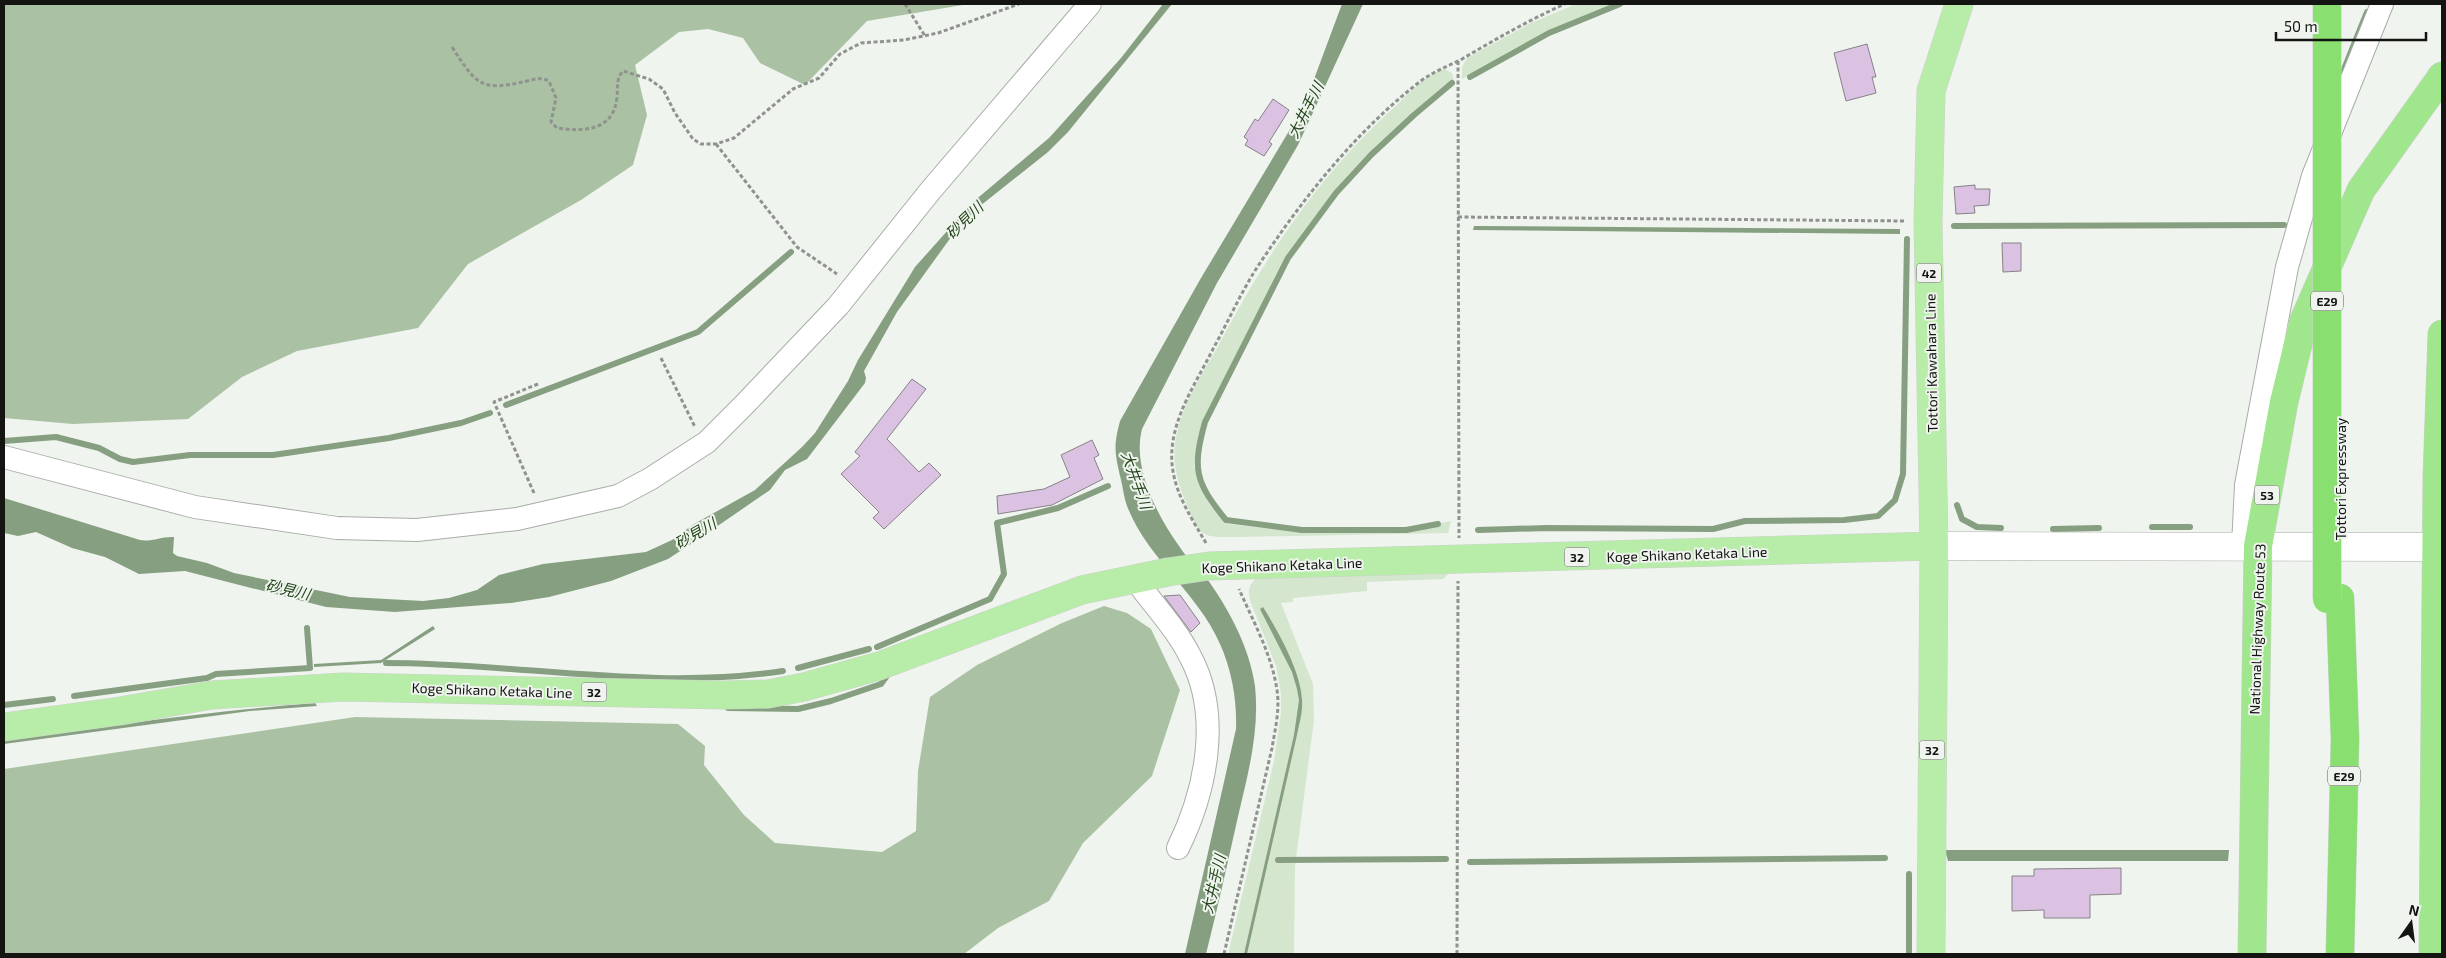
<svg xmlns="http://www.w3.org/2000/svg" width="2446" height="958" viewBox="0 0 2446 958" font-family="'Exo 2','Noto Sans JP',sans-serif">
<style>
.green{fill:#d4e7ce}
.forest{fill:#aac2a3}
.water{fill:#879f81}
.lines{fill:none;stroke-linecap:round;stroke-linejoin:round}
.stream{stroke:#879f81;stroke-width:6}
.building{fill:#dbc2e2;stroke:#868287}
.minor-casing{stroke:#a9aca8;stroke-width:24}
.tertiary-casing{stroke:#a9aca8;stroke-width:29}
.primary-casing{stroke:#d0d0d0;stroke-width:29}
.trunk-casing{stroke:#d0d0d0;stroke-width:29}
.motorway-casing{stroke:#d0d0d0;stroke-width:29}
.path{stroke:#8f928e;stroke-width:3;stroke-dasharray:4 2.5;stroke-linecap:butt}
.minor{stroke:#fff;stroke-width:22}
.tertiary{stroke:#fff;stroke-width:28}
.primary{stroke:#b8eca9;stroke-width:28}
.trunk{stroke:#a0e68c;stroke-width:28}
.motorway{stroke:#89df70;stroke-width:28}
.motorway-bridge-casing{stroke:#d0d0d0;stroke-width:29;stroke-linecap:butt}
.motorway-bridge{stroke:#89df70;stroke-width:28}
.labels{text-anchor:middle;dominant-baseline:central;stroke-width:4;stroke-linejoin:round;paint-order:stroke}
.shield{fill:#eff4ee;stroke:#565855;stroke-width:1}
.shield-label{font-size:12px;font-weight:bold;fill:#141513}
.street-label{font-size:14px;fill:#141513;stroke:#eff4ee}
.water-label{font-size:15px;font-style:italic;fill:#234519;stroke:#eff4ee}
</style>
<rect width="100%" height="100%" fill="#eff4ee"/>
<path class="green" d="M1576,4H1616L1548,32L1462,79V67L1467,58L1531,23Z
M1444,69L1452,73L1454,81L1413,114L1370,155L1335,193L1288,257L1203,422L1195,452L1194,467L1210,505L1228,524L1303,532L1408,530L1451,521L1448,533L1239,537C1200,537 1201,539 1186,503C1174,473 1170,453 1180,422C1187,396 1204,371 1217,348C1266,255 1320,173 1399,103C1411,91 1427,74 1444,69Z
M1448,574L1443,579L1367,582V591L1293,598V602L1281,603L1313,684L1314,720L1295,866L1294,954H1228L1274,761L1281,712V694L1276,666L1251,603C1247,591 1248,586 1257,577Z"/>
<path class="forest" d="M4,4H969L867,21L805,85L760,63L743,38L708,29L679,32L635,65L647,115L633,165L581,200L468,264L418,328L297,351L242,377L188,419L73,424L4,418Z
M1104,606L1127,613L1151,629L1180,690L1152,776L1083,843L1049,901L998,928L964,954H4V769L355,717L678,724L705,746L704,765L744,815L775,843L882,852L916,831L918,771L930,697L977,665L1062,623Z"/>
<path class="water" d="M1163,4H1172L1068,132L1048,152L980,206L954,233L897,312L864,371L866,378L865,383L807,459L785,470L770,490L703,536L668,559L611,581L549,597L511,603L395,612L326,607L185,571L139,574L105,557L72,548L36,532L18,536L4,533V498L140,540C152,542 163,536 174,537L173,553L177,556L207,563L234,573L350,597L423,601L449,598L477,590L499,575L543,564L646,552L672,540L694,524L755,490L802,447L815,433L848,381L858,360L915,267L973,202L1049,138L1121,58Z
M1342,4H1363L1298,145L1217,283L1142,429C1131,472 1162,524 1187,557C1194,566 1204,573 1210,583C1231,613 1250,650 1255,686C1260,733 1247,777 1237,821C1227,866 1217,910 1206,954H1185L1236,729C1237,700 1232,671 1220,644C1198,593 1147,558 1127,506C1124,498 1123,488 1121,480C1115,454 1113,447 1120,421L1201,278L1304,106Z
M1474,226L1900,229V234L1473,230Z
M1263,607C1278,631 1301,672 1302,700C1303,712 1299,724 1297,735L1247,954H1244L1294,735L1299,700L1297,689L1292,672L1260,609Z
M433,626L435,629L381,663L314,667V664L381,660Z
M315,703L317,706L250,711L4,744V740C107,726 211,711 315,703Z
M1945,850H2229L2228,861H1948Z"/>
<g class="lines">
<path class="stream" d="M1470,77L1549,33L1620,4
M2338,84L2367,12
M1954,226L2284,225
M506,405L698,332L791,252
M4,441L56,437L99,448L120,459L133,462L190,455H273L389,438L461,423L490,413
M1957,505L1962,519L1977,527L2001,528
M1438,524L1406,530H1302L1226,520C1195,482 1192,469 1205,422L1288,258L1336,193L1371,155L1414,115L1452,83
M2152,527H2190
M2053,529L2099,528
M1478,530L1547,528L1713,529L1745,521L1844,520L1878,516L1895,500L1903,474L1907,239
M877,647L990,599L1004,574L997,523L1058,508L1108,486
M386,663C518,663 652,691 783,671
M798,668L869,649
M74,696L207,678L216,674L310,668L307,628
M4,705L53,699
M728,708L798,709L831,701L881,684L889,673
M1278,860L1446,859
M1470,862L1885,858
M1909,874V954"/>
</g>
<path class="building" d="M1867,44L1876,77H1872L1876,93L1846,101L1834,53Z
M1273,99L1289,110L1269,142L1272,144L1264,156L1245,145L1248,140L1244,137L1255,119L1258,121Z
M1975,185V189H1990L1989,205L1974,206L1975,213L1956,214L1954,187Z
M2002,243H2021V271L2003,272Z
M912,379L926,389L887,439L919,472L929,463L941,475L884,529L873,518L879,512L841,474L860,456L855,452Z
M1092,440L1099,455L1094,458L1103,479L1052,505L998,514L997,496L1044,489L1070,477L1061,455Z
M1180,595L1200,623L1191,632L1164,596Z
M2121,868V894L2090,895V918H2044V910L2012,911V876H2034V869Z"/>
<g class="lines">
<defs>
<path id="minor" d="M4,457L195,507L337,528L417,530L517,519L618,496L650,479L707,442L744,405L838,306L931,190L1090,4
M2243,546L2246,485L2287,267L2313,176L2382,4
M1134,578C1152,603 1176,628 1190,656C1222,715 1206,791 1178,848"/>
<path id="tertiary" d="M1934,546L2436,547"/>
<path id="primary" d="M4,727L120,711L212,695L343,687L724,695L768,694L804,687L879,666L1082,590L1168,572L1209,566L1934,546
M1931,954L1934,546L1928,221L1931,91L1959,4"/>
<path id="trunk" d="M2252,954L2258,546L2284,402L2304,320L2361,190L2442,76
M2433,954L2437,477L2442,334"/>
<path id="motorway" d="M2340,954L2345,739L2340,598"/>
</defs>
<use href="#minor" class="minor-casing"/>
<use href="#tertiary" class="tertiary-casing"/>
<use href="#primary" class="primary-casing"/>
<use href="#trunk" class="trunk-casing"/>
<use href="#motorway" class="motorway-casing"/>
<path class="path" d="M905,4L925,36
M452,47C477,85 480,92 527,81C536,79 540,77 549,81L556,98L551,122L557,128C584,132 614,131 617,97C618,86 616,79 623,71L649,79L663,89L675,113L693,139L701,144H716L734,138L793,89L819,78L840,54L861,43L904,40L938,33L1019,4
M1458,61L1459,538
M716,144L797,247L837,274
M1458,217L1905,221
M661,358L695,427
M534,493L494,402L538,384
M1206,543C1189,514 1169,485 1172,449C1175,413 1197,381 1213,349C1228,322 1241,292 1258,266C1304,197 1356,131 1422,80C1435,71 1448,66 1462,59C1496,39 1529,20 1565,4
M1224,954L1272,748C1275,730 1280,710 1277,690C1272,655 1253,621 1239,589
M1457,954L1458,581"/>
<use href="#minor" class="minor"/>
<use href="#tertiary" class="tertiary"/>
<use href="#primary" class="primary"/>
<use href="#trunk" class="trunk"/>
<use href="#motorway" class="motorway"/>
<defs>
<path id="motorway-bridge" d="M2327,599V4"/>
</defs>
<use href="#motorway-bridge" class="motorway-bridge-casing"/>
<use href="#motorway-bridge" class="motorway-bridge"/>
</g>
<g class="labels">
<g class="shield">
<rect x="1916.5" y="263.5" width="25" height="19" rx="4"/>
<rect x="2311" y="291.5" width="32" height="19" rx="4"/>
<rect x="2254.5" y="485.5" width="25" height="19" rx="4"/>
<rect x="1564.5" y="547.5" width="25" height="19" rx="4"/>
<rect x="581.5" y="682.5" width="25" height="19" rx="4"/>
<rect x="1919.5" y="740.5" width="25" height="19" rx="4"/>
<rect x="2328" y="766.5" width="32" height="19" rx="4"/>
</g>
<g class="shield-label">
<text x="1929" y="273">42</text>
<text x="2327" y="301">E29</text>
<text x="2267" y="495">53</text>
<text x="1577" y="557">32</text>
<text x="594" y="692">32</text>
<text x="1932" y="750">32</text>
<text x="2344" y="776">E29</text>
</g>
<g class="street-label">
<text transform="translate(1931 363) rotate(-91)">Tottori Kawahara Line</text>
<text transform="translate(2340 479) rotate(-90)">Tottori Expressway</text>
<text transform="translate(1687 554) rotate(-2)">Koge Shikano Ketaka Line</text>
<text transform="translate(1282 565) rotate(-2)">Koge Shikano Ketaka Line</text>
<text transform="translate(2257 629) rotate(-88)">National Highway Route 53</text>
<text transform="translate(492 690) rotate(2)">Koge Shikano Ketaka Line</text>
</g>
<g class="water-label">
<text transform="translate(1305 110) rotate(-63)">大井手川</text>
<text transform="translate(964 220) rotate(-44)">砂見川</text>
<text transform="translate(1137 480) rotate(70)">大井手川</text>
<text transform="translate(695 533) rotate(-30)">砂見川</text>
<text transform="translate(288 589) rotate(13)">砂見川</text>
<text transform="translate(1213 884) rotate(-77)">大井手川</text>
</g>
</g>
<rect width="2446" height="958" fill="none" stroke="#141513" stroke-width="10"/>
<g transform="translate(2411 923) rotate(14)" stroke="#eff4ee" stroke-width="4" paint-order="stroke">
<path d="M0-4L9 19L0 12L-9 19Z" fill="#141513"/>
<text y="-8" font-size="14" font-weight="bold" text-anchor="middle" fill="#141513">N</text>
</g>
<path d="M2276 32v8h150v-8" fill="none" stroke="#141513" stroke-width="2.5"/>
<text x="2284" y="32" font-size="15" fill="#141513" stroke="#eff4ee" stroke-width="4" paint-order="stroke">50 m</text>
</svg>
